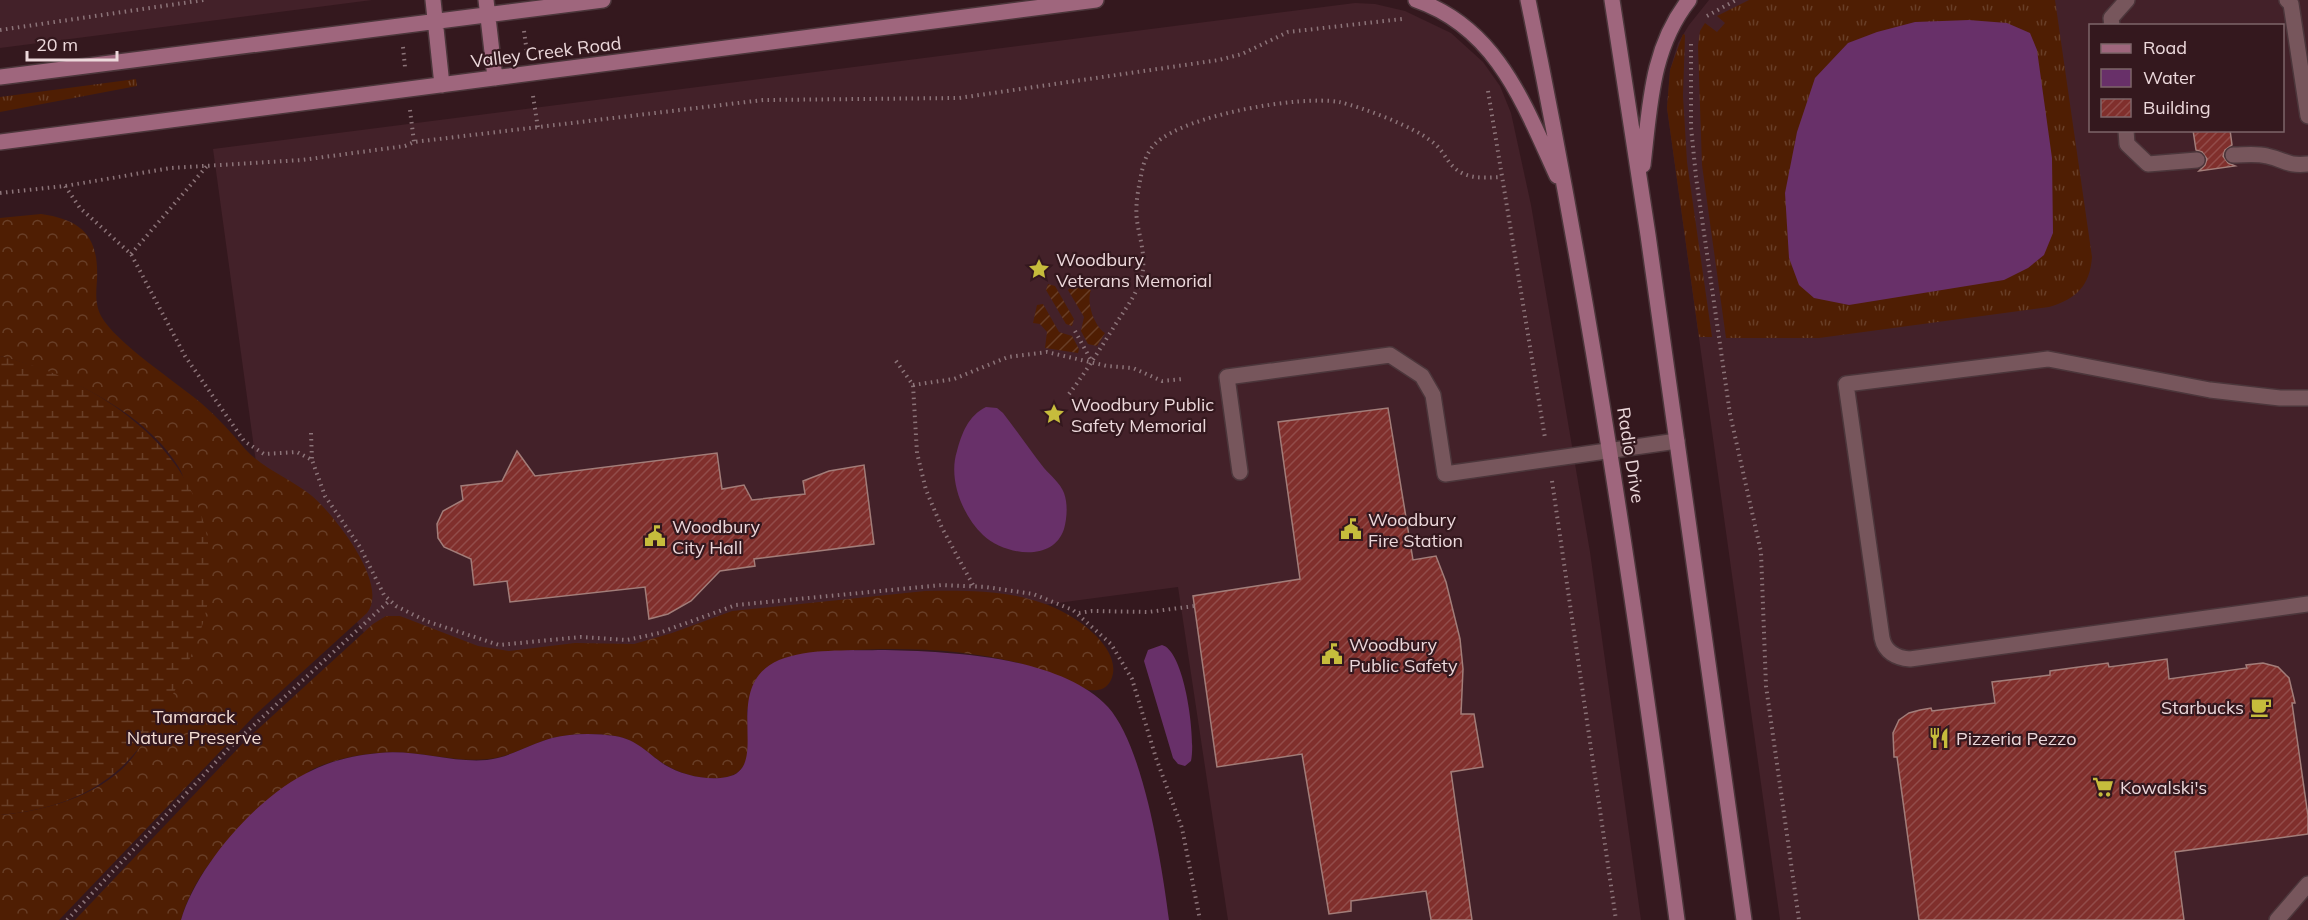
<svg xmlns="http://www.w3.org/2000/svg" width="2308" height="920" viewBox="0 0 2308 920" font-family="Mulish,sans-serif">
<style>
.built{fill:#432129;fill-rule:evenodd}
.grass{fill:url(#grass-tufts)}
.forest{fill:url(#forest-crowns)}
.wetland{fill:url(#wetland-marsh)}
.garden{fill:url(#garden-furrows)}
.water{fill:#683069}
.building{fill:url(#building-hatch);stroke:#a27d79;stroke-width:1.5}
.lines{fill:none;stroke-linecap:round;stroke-linejoin:round}
.lane-casing{stroke:#4c363b;stroke-width:18}
.secondary-casing{stroke:#4c363b;stroke-width:18}
.path{stroke:#8c7479;stroke-width:4;stroke-dasharray:1.5 4.5;stroke-linecap:butt}
.lane{stroke:#77565c;stroke-width:15}
.secondary{stroke:#9f667d;stroke-width:15}
.labels{text-anchor:middle;dominant-baseline:central;stroke-width:4.5;stroke-linejoin:round;paint-order:stroke}
.street-label{font-size:18px;fill:#ecd8db;stroke:#34181e}
.poi-label{font-size:18px;fill:#ecd8db;stroke:#34181e;text-anchor:start}
.park-label{font-size:18px;fill:#f4ded4;stroke:#34181e}
</style>
<defs>
<pattern id="grass-tufts" width="24" height="20" patternUnits="userSpaceOnUse" patternTransform="scale(1.5)"><rect width="24" height="20" fill="#4f1e03"/><path d="M3 7l-1-3M5 7V3M7 7l1-3M15 17l-1-3M17 17v-4M19 17l1-3" fill="none" stroke="#683e27"/></pattern>
<pattern id="forest-crowns" width="20" height="18" patternUnits="userSpaceOnUse" patternTransform="scale(1.5)"><rect width="20" height="18" fill="#4f1e03"/><path d="M2 6a3 3 0 1 1 6 0M12 15a3 3 0 1 1 6 0" fill="none" stroke="#683e27"/></pattern>
<pattern id="wetland-marsh" width="20" height="14" patternUnits="userSpaceOnUse" patternTransform="scale(1.5)"><rect width="20" height="14" fill="#4f1e03"/><path d="M1 5h8M5 5V1M11 12h8M15 12V8" fill="none" stroke="#683e27"/></pattern>
<pattern id="garden-furrows" width="10" height="10" patternUnits="userSpaceOnUse" patternTransform="scale(1.5)"><rect width="10" height="10" fill="#4f1e03"/><path d="M-1 1l2-2M0 10L10 0M9 11l2-2" fill="none" stroke="#683e27"/></pattern>
<pattern id="building-hatch" width="6" height="6" patternUnits="userSpaceOnUse" patternTransform="scale(1.5)"><rect width="6" height="6" fill="#802f2c"/><path d="M-1 1l2-2M0 6l6-6M5 7l2-2" fill="none" stroke="#924c4a"/></pattern>
</defs>
<rect width="100%" height="100%" fill="#34181e"/>
<path class="built" d="M0,0H372L0,48Z
M1709,0H2308V920H1780L1667,108L1670,70L1678,43L1689,25ZM2090,26H2282V130H2090Z
M1355,3L1375,4L1405,11L1451,33L1483,62L1500,86L1511,113L1531,205L1590,552L1641,920H1228L1178,587L403,690L258,477L213,149Z"/>
<path class="grass" d="M1749,0H2055L2092,257C2090,285 2077,299 2049,307L1819,338H1726L1702,165L1698,46L1700,31L1705,23L1717,32L1725,23L1717,16Z
M1683,34L1685,35L1683,96L1687,162L1712,337H1699L1667,108L1670,70Z
M136,79L137,86L0,112V97Z"/>
<path class="forest" d="M41,214C83,220 99,237 97,280C96,292 95,305 101,316C115,342 176,382 201,403C217,417 232,433 245,449C263,469 291,479 312,496C334,515 390,584 367,613L256,714L59,920H0V815C44,811 97,797 128,763C143,747 153,720 165,701C183,669 201,639 207,602C212,575 203,552 196,527C190,508 188,482 178,466C144,410 60,372 0,356V218Z
M925,591C970,590 1024,590 1065,613C1086,624 1123,653 1111,680C1106,690 1098,691 1088,690C1065,680 1043,670 1019,663C948,645 866,646 793,656L747,710C748,728 755,763 735,774C717,784 683,776 666,765C647,754 638,740 615,736C595,733 572,733 552,738C530,744 511,757 488,759C451,763 416,749 379,753C358,754 333,760 313,769C302,775 291,787 281,795C238,830 197,864 181,920H75L246,740L373,624L386,616H400L478,646L509,651L575,643L634,644L672,633L732,611Z"/>
<path class="wetland" d="M0,356C115,384 228,470 208,601C203,631 190,659 177,686C138,768 92,806 0,815Z"/>
<path class="garden" d="M1048,284L1055,286L1074,319L1072,326L1066,324L1046,290Z
M1073,285L1091,290C1086,302 1094,326 1105,333L1097,346L1088,344L1081,331L1084,317L1068,290Z
M1043,304L1059,332L1072,336L1079,349L1078,353L1045,348L1047,332L1040,324L1033,323L1037,305Z"/>
<path class="water" d="M1969,20L2007,23L2030,33L2037,50L2052,158L2053,233L2044,255L2028,268L2004,280L1849,305L1814,298L1799,285L1789,258L1785,193L1797,132L1815,78L1848,43L1877,32L1915,22Z
M986,407L997,408L1003,413C1017,431 1030,450 1044,468C1050,475 1061,484 1064,493C1068,504 1067,518 1064,529C1053,563 1004,555 983,535C962,515 948,479 957,451C962,433 968,416 986,407Z
M1162,645C1185,651 1196,739 1191,761L1185,766L1178,764L1173,758L1144,661L1148,650Z
M878,650C945,651 1059,655 1108,707C1144,747 1162,866 1169,920H181C197,865 260,793 313,770C333,760 357,755 379,753C415,749 451,763 487,760C511,757 530,744 552,738C572,733 595,733 615,736C638,740 647,753 665,765C682,775 707,781 727,777C773,768 718,687 779,660C809,648 847,651 878,650Z"/>
<path class="building" d="M2193,130H2230L2232,145L2225,150L2223,156L2228,163L2235,166L2199,171L2205,165L2207,159L2202,152L2196,150Z
M1388,408L1413,560L1436,556L1446,582L1460,639L1463,669L1461,714H1474L1483,767L1451,772L1472,920H1431L1426,891L1351,901V911L1329,914L1302,754L1217,767L1193,596L1300,579L1278,422Z
M517,451L535,476L717,453L722,489L744,485L752,500L805,494L803,481L829,471L864,465L874,544L754,559L755,566L720,571L691,601L668,614L649,619L645,587L510,602L507,581L474,585L471,559L444,547L438,538L437,524L443,511L463,500L461,486L502,481Z
M2167,659L2169,679L2247,668L2246,665L2263,663L2278,667L2289,678L2295,703H2292L2308,816V834L2175,852L2184,920H1919L1897,757H1894L1893,733L1899,720L1909,713L1920,710L1931,708L1932,711L1995,703L1992,682L2050,675V671L2108,663L2109,667Z"/>
<g class="lines">
<defs>
<path id="lane" d="M2287,0L2291,4L2308,116
M2112,26L2111,18L2127,0
M2126,130L2127,144L2148,164L2197,160
M2233,155C2244,155 2256,153 2267,156C2286,160 2286,166 2308,164
M2308,398H2280L2210,390L2048,359L1846,384L1882,638C1885,652 1896,658 1910,659L2308,604
M1240,472L1227,377L1390,355L1422,376L1433,395L1445,474L1677,441
M2277,920L2308,884"/>
<path id="secondary" d="M433,0L442,85
M486,0L495,78
M1416,0C1497,28 1524,104 1557,176
M1528,0C1591,305 1636,612 1677,920
M1612,0L1648,235L1744,920
M0,77L603,0
M0,142L1096,0
M1643,165C1650,106 1651,48 1689,0"/>
</defs>
<use href="#lane" class="lane-casing"/>
<use href="#secondary" class="secondary-casing"/>
<path class="path" d="M1707,16L1736,0
M0,30L204,0
M524,31L527,53
M1691,44V127L1696,177L1730,414L1761,552L1766,686L1799,920
M403,47L405,67
M1488,91L1545,438
M533,96L538,128
M410,110L414,142
M65,186L80,208L131,254L185,356L244,441L264,454L297,452L312,460L325,496L360,547L384,595L396,606L426,621L499,645L581,637L627,640L659,633L736,605L942,585L986,587L1033,594L1073,610L1111,644L1132,679L1156,758L1182,828L1200,920
M0,193L65,186L171,168L302,160L405,146L414,142L763,100L959,98L1219,60L1242,54L1288,32L1402,19
M131,254L207,166
M1075,331L1092,362
M896,361L913,385L917,453L926,490L942,528L973,585
M913,385L954,379L1008,357L1047,352L1107,366L1133,368L1162,381L1183,379
M1069,394C1085,373 1098,352 1112,330C1122,313 1135,298 1141,279C1147,259 1140,240 1137,221C1135,206 1138,190 1141,176C1143,164 1147,151 1156,143C1186,115 1300,95 1339,102C1362,107 1414,127 1431,141C1439,146 1444,155 1449,162C1463,180 1481,178 1502,177
M311,433L312,460
M1552,481L1616,920
M1079,613L1092,611L1148,612L1195,606
M67,920L229,748L389,601"/>
<use href="#lane" class="lane"/>
<use href="#secondary" class="secondary"/>
</g>
<defs>
<symbol id="sight-bare" viewBox="-9 -9 18 18"><path d="M0-6L1.8-2.2L6-1.7L2.9 1.2L3.7 5.4L0 3.3L-3.7 5.4L-2.9 1.2L-6-1.7L-1.8-2.2Z" fill="#c6bc3c" stroke="#34181e" stroke-width="2.5" paint-order="stroke"/></symbol>
<symbol id="civic-bare" viewBox="-9 -9 18 18"><path d="M-.6-6.5H3V-4.5H.6V-3L4-1V1h2V6H-6V1h2V-1L-.6-3ZM-1.2 2.5V6h2.4V2.5Z" fill="#c6bc3c" stroke="#34181e" stroke-width="2.5" paint-order="stroke"/></symbol>
<symbol id="cafe-bare" viewBox="-9 -9 18 18"><path d="M-5.5-4.5H6V0H3Q3 3.5 0 3.5H-2.5Q-5.5 3.5-5.5 0ZM3-3.2v2h1.7v-2ZM-6 4.5H4V6H-6Z" fill="#c6bc3c" stroke="#34181e" stroke-width="2.5" paint-order="stroke"/></symbol>
<symbol id="restaurant-bare" viewBox="-9 -9 18 18"><path d="M-5-6h1v4h1v-4h1v4h1v-4h1v5L-1.5 .5V6h-2V.5L-5-1ZM5-6V6H3V1.5H1.5Q1.5-4 5-6Z" fill="#c6bc3c" stroke="#34181e" stroke-width="2.5" paint-order="stroke"/></symbol>
<symbol id="supermarket-bare" viewBox="-9 -9 18 18"><path d="M-6-5.5h2.5l.6 2H6L4.5 2H-2.5L-4.4-4H-6ZM-1.5 3.2a1.3 1.3 0 1 0 .1 0ZM3 3.2a1.3 1.3 0 1 0 .1 0Z" fill="#c6bc3c" stroke="#34181e" stroke-width="2.5" paint-order="stroke"/></symbol>
</defs>
<g fill-rule="evenodd">
<use href="#sight-bare" x="1024" y="254" width="30" height="30"/>
<use href="#sight-bare" x="1039" y="399" width="30" height="30"/>
<use href="#civic-bare" x="1336" y="514" width="30" height="30"/>
<use href="#civic-bare" x="640" y="521" width="30" height="30"/>
<use href="#civic-bare" x="1317" y="639" width="30" height="30"/>
<use href="#cafe-bare" x="2246" y="692" width="30" height="30"/>
<use href="#restaurant-bare" x="1924" y="723" width="30" height="30"/>
<use href="#supermarket-bare" x="2088" y="772" width="30" height="30"/>
</g>
<g class="labels">
<g class="street-label">
<text transform="translate(546 52) rotate(-7)">Valley Creek Road</text>
<text transform="translate(1631 455) rotate(81)">Radio Drive</text>
</g>
<g class="poi-label">
<text x="1056" y="259">Woodbury<tspan x="1056" dy="21">Veterans Memorial</tspan></text>
<text x="1071" y="404">Woodbury Public<tspan x="1071" dy="21">Safety Memorial</tspan></text>
<text x="1368" y="519">Woodbury<tspan x="1368" dy="21">Fire Station</tspan></text>
<text x="672" y="526">Woodbury<tspan x="672" dy="21">City Hall</tspan></text>
<text x="1349" y="644">Woodbury<tspan x="1349" dy="21">Public Safety</tspan></text>
<text x="2244" y="707" text-anchor="end">Starbucks</text>
<text x="1956" y="738">Pizzeria Pezzo</text>
<text x="2120" y="787">Kowalski's</text>
</g>
<g class="park-label">
<text x="194" y="716">Tamarack<tspan x="194" dy="21">Nature Preserve</tspan></text>
</g>
</g>
<rect x="2089" y="24" width="195" height="108" fill="#34181e" stroke="#7e656a" stroke-width="1.5"/>
<rect x="2101" y="44" width="30" height="9" fill="#9f667d" stroke="#7e656a" stroke-width="1.5"/>
<text x="2143" y="54" font-size="18" fill="#ecd8db">Road</text>
<rect x="2101" y="69" width="30" height="18" fill="#683069" stroke="#7e656a" stroke-width="1.5"/>
<text x="2143" y="84" font-size="18" fill="#ecd8db">Water</text>
<rect x="2101" y="99" width="30" height="18" fill="url(#building-hatch)" stroke="#7e656a" stroke-width="1.5"/>
<text x="2143" y="114" font-size="18" fill="#ecd8db">Building</text>
<path d="M27 51v9h90v-9" fill="none" stroke="#ecd8db" stroke-width="3"/>
<text x="36" y="51" font-size="18" fill="#ecd8db" stroke="#34181e" stroke-width="4.5" paint-order="stroke">20 m</text>
</svg>
